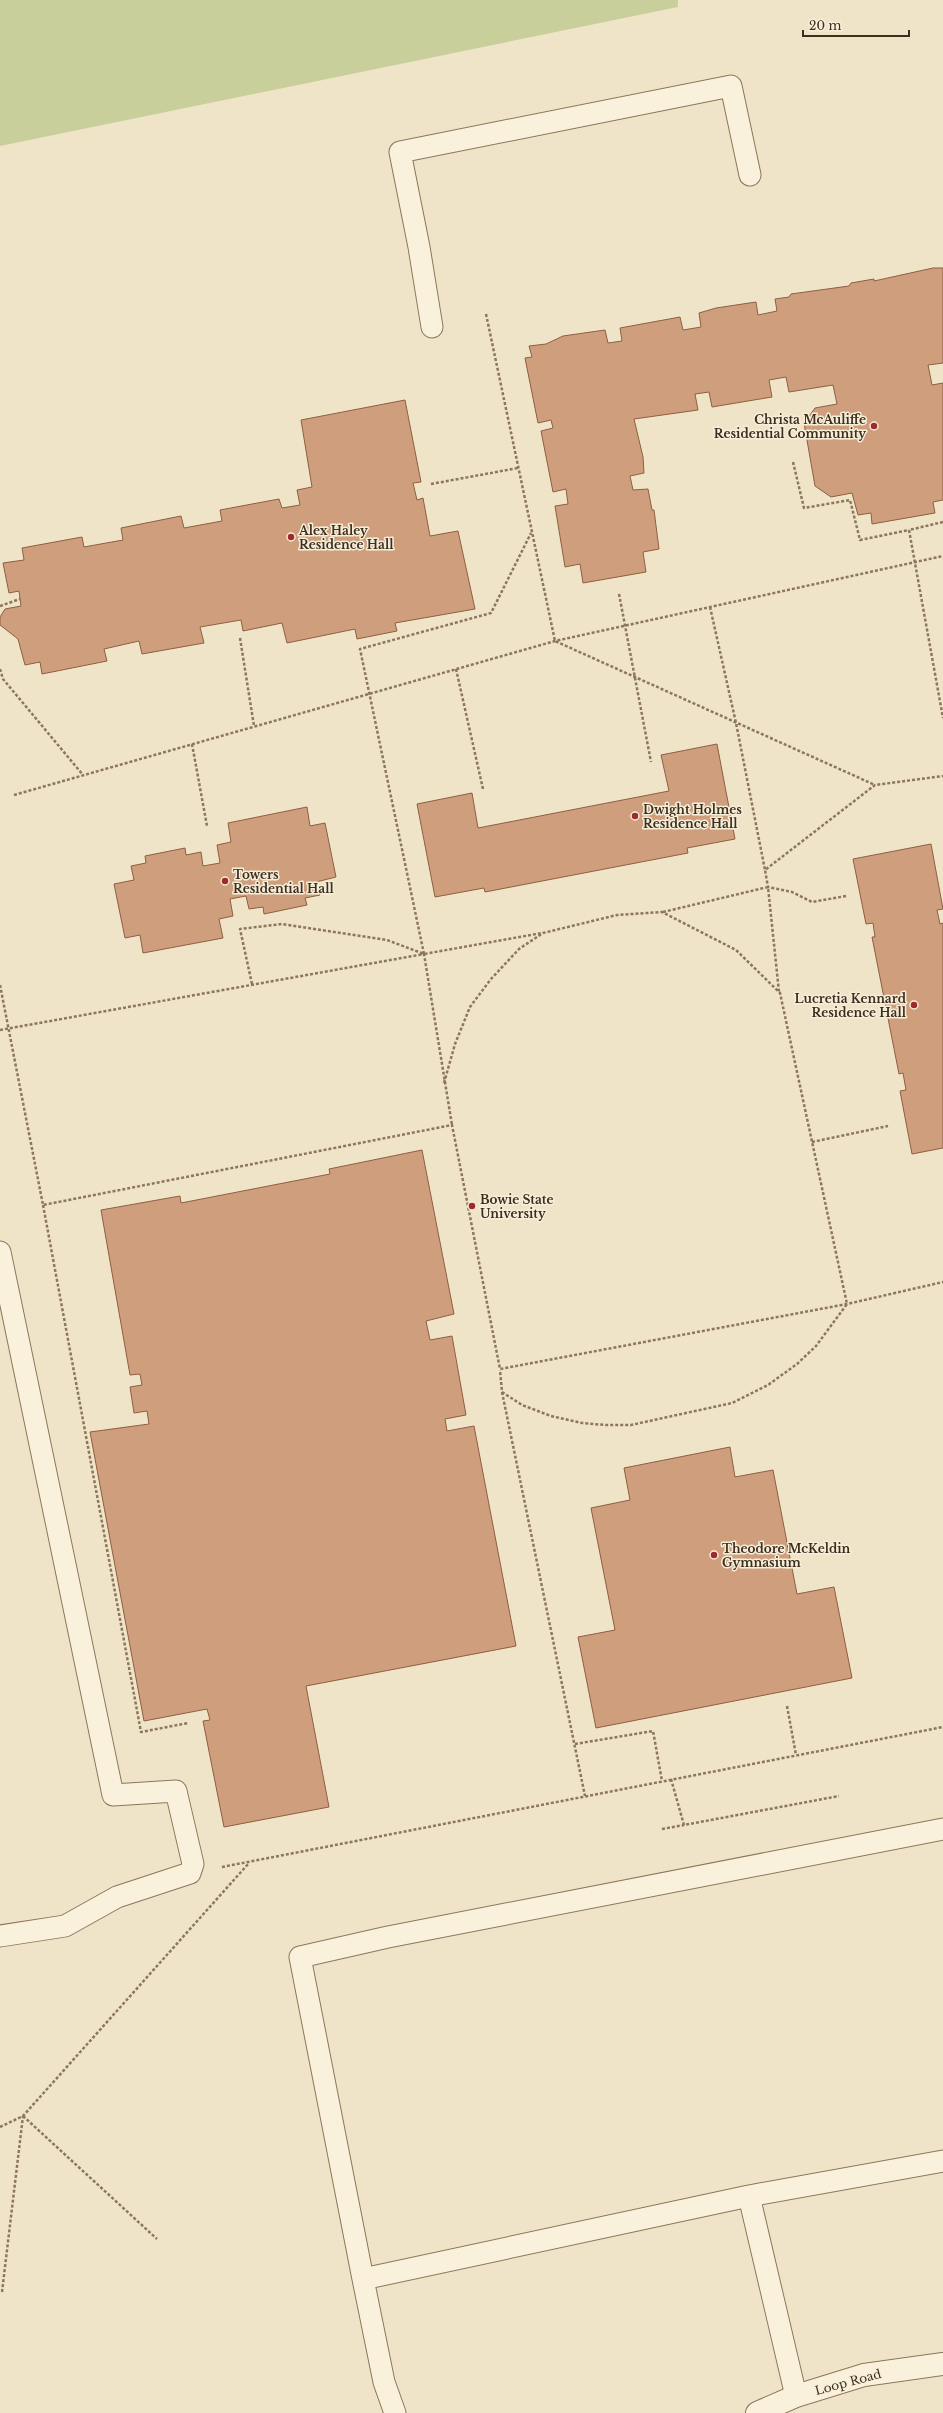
<svg xmlns="http://www.w3.org/2000/svg" width="943" height="2413" viewBox="0 0 943 2413" font-family="'Libre Baskerville',serif">
<style>
.green{fill:#c9cf9b}
.building{fill:#cf9f7d;stroke:#8d5f41}
.lines{fill:none;stroke-linecap:round;stroke-linejoin:round}
.service-casing{stroke:#8d765c;stroke-width:23}
.minor-casing{stroke:#8d765c;stroke-width:24}
.path{stroke:#8d765c;stroke-width:2.5;stroke-dasharray:3 2;stroke-linecap:butt}
.service{stroke:#faf1dc;stroke-width:21}
.minor{stroke:#faf1dc;stroke-width:22}
.poi-dot{fill:#9e2a2b;stroke:#f7eed8;stroke-width:1.5}
.labels{text-anchor:middle;dominant-baseline:central;stroke-width:3;stroke-linejoin:round;paint-order:stroke}
.poi-label{font-size:12px;font-weight:bold;fill:#3d2e20;stroke:#f7eed8;text-anchor:start}
.street-label{font-size:12px;fill:#3d2e20;stroke:#f7eed8}
</style>
<rect width="100%" height="100%" fill="#f0e4c8"/>
<path class="green" d="M0,0H678V7L0,146Z"/>
<path class="building" d="M933,268H943V363L928,365L932,385L943,383V500L933,502L935,513L872,524L871,513L858,515L852,493L831,497L815,486L804,423L815,408L837,404L833,385L789,392L786,377L769,380L772,397L712,407L709,392L695,394L698,410L634,419L643,457L644,473L630,476L633,490L648,489L652,510H654L659,549L643,552L646,572L583,583L580,564L565,567L555,506L568,504L566,489L553,492L541,431L553,428L551,420L538,423L525,358L532,357L529,346L546,344L563,336L605,330L608,343L622,341L620,328L680,317L683,330L701,327L699,313L716,308L756,302L758,315L777,311L775,299L789,297L791,294L849,286L851,283L874,279V281Z
M405,400L421,482L413,483L417,500L423,498L430,536L458,531L475,609L395,623L397,631L357,639L355,629L287,643L282,623L243,631L241,620L200,627L204,643L142,654L139,641L104,649L107,661L42,674L40,662L25,665L18,639L0,625V617L5,609L21,606L19,591L9,593L3,563L24,560L22,548L82,537L84,547L123,540L121,528L181,516L184,528L222,521L220,510L279,499L282,508L300,505L297,490L312,487L301,420Z
M717,744L735,839L687,848L688,853L485,892L484,888L435,897L417,804L472,793L478,828L669,791L661,755Z
M307,807L310,826L325,823L336,877L316,882L320,895L305,898L307,905L264,914L263,907L249,909L246,896L230,899L233,916L219,919L223,938L143,953L140,935L125,938L114,884L134,880L131,866L146,863L145,856L185,848L186,855L201,852L203,866L220,863L217,845L231,842L228,823Z
M931,844L943,909L937,910L940,924L943,923V1148L912,1154L900,1091L906,1090L903,1073L899,1074L872,937H875L873,923L866,924L853,859Z
M422,1150L454,1314L426,1321L430,1340L452,1336L466,1415L445,1419L447,1431L474,1426L516,1646L306,1686L329,1807L224,1827L203,1721L210,1720L207,1709L144,1721L90,1432L149,1424L147,1411L134,1413L130,1387L142,1385L140,1374L130,1375L101,1210L180,1196L181,1203L330,1174L329,1169Z
M730,1447L735,1477L773,1470L797,1594L834,1587L852,1678L596,1728L578,1637L615,1630L591,1508L630,1500L624,1468Z"/>
<g class="lines">
<defs>
<path id="service" d="M432,327L419,247L400,152L731,86L750,175
M0,1252L113,1795L176,1791L193,1864L190,1873L117,1897L65,1926L0,1936
M943,1829L388,1937L300,1957L363,2279L749,2196L943,2161
M749,2196L796,2396
M363,2279L384,2382L395,2413"/>
<path id="minor" d="M757,2413L796,2396L864,2375L943,2364"/>
</defs>
<use href="#service" class="service-casing"/>
<use href="#minor" class="minor-casing"/>
<path class="path" d="M486,314L555,641L875,785
M793,462L804,508L850,500L860,540L909,530
M431,484L518,468
M943,522L909,530L943,718
M619,594L651,762
M0,606L20,599
M710,607L736,723L765,870
M240,638L254,726
M0,669L3,679L83,775
M456,669L483,789
M192,744L207,826
M14,795L555,641L943,556
M846,896L812,902L792,892L768,887L765,870L875,785L943,776
M663,912L768,887L779,992
M424,954L360,649L491,613L531,533
M252,984L240,929L282,924L387,940L424,954L542,933
M0,985L43,1205L452,1125L500,1369L847,1304L943,1282
M0,1030L424,954L452,1125
M444,1083L455,1044L470,1007L491,979L519,949L543,933L617,915L662,912L736,950L780,993L847,1304L816,1346L797,1364L768,1385L732,1403L631,1425H605L582,1423L551,1416L522,1405L502,1392L500,1370
M812,1142L888,1126
M43,1205L141,1732L188,1723
M502,1392L585,1796
M787,1706L796,1755
M575,1744L653,1731L662,1781
M671,1779L684,1825L839,1796
M662,1829L684,1825
M222,1867L943,1727
M23,2116L157,2239
M0,2127L23,2116L249,1863
M2,2292L23,2116"/>
<use href="#service" class="service"/>
<use href="#minor" class="minor"/>
</g>
<g class="poi-dot">
<circle cx="874" cy="426" r="4"/>
<circle cx="291" cy="537" r="4"/>
<circle cx="635" cy="816" r="4"/>
<circle cx="225" cy="881" r="4"/>
<circle cx="914" cy="1005" r="4"/>
<circle cx="472" cy="1206" r="4"/>
<circle cx="714" cy="1555" r="4"/>
</g>
<g class="labels">
<g class="poi-label">
<text x="866" y="419" text-anchor="end">Christa McAuliffe<tspan x="866" dy="14">Residential Community</tspan></text>
<text x="299" y="530">Alex Haley<tspan x="299" dy="14">Residence Hall</tspan></text>
<text x="643" y="809">Dwight Holmes<tspan x="643" dy="14">Residence Hall</tspan></text>
<text x="233" y="874">Towers<tspan x="233" dy="14">Residential Hall</tspan></text>
<text x="906" y="998" text-anchor="end">Lucretia Kennard<tspan x="906" dy="14">Residence Hall</tspan></text>
<text x="480" y="1199">Bowie State<tspan x="480" dy="14">University</tspan></text>
<text x="722" y="1548">Theodore McKeldin<tspan x="722" dy="14">Gymnasium</tspan></text>
</g>
<g class="street-label">
<text transform="translate(848 2382) rotate(-15)">Loop Road</text>
</g>
</g>
<path d="M803 30v6h106v-6" fill="none" stroke="#3d2e20" stroke-width="2"/>
<text x="809" y="30" font-size="12" fill="#3d2e20" stroke="#f7eed8" stroke-width="3" paint-order="stroke">20 m</text>
</svg>
